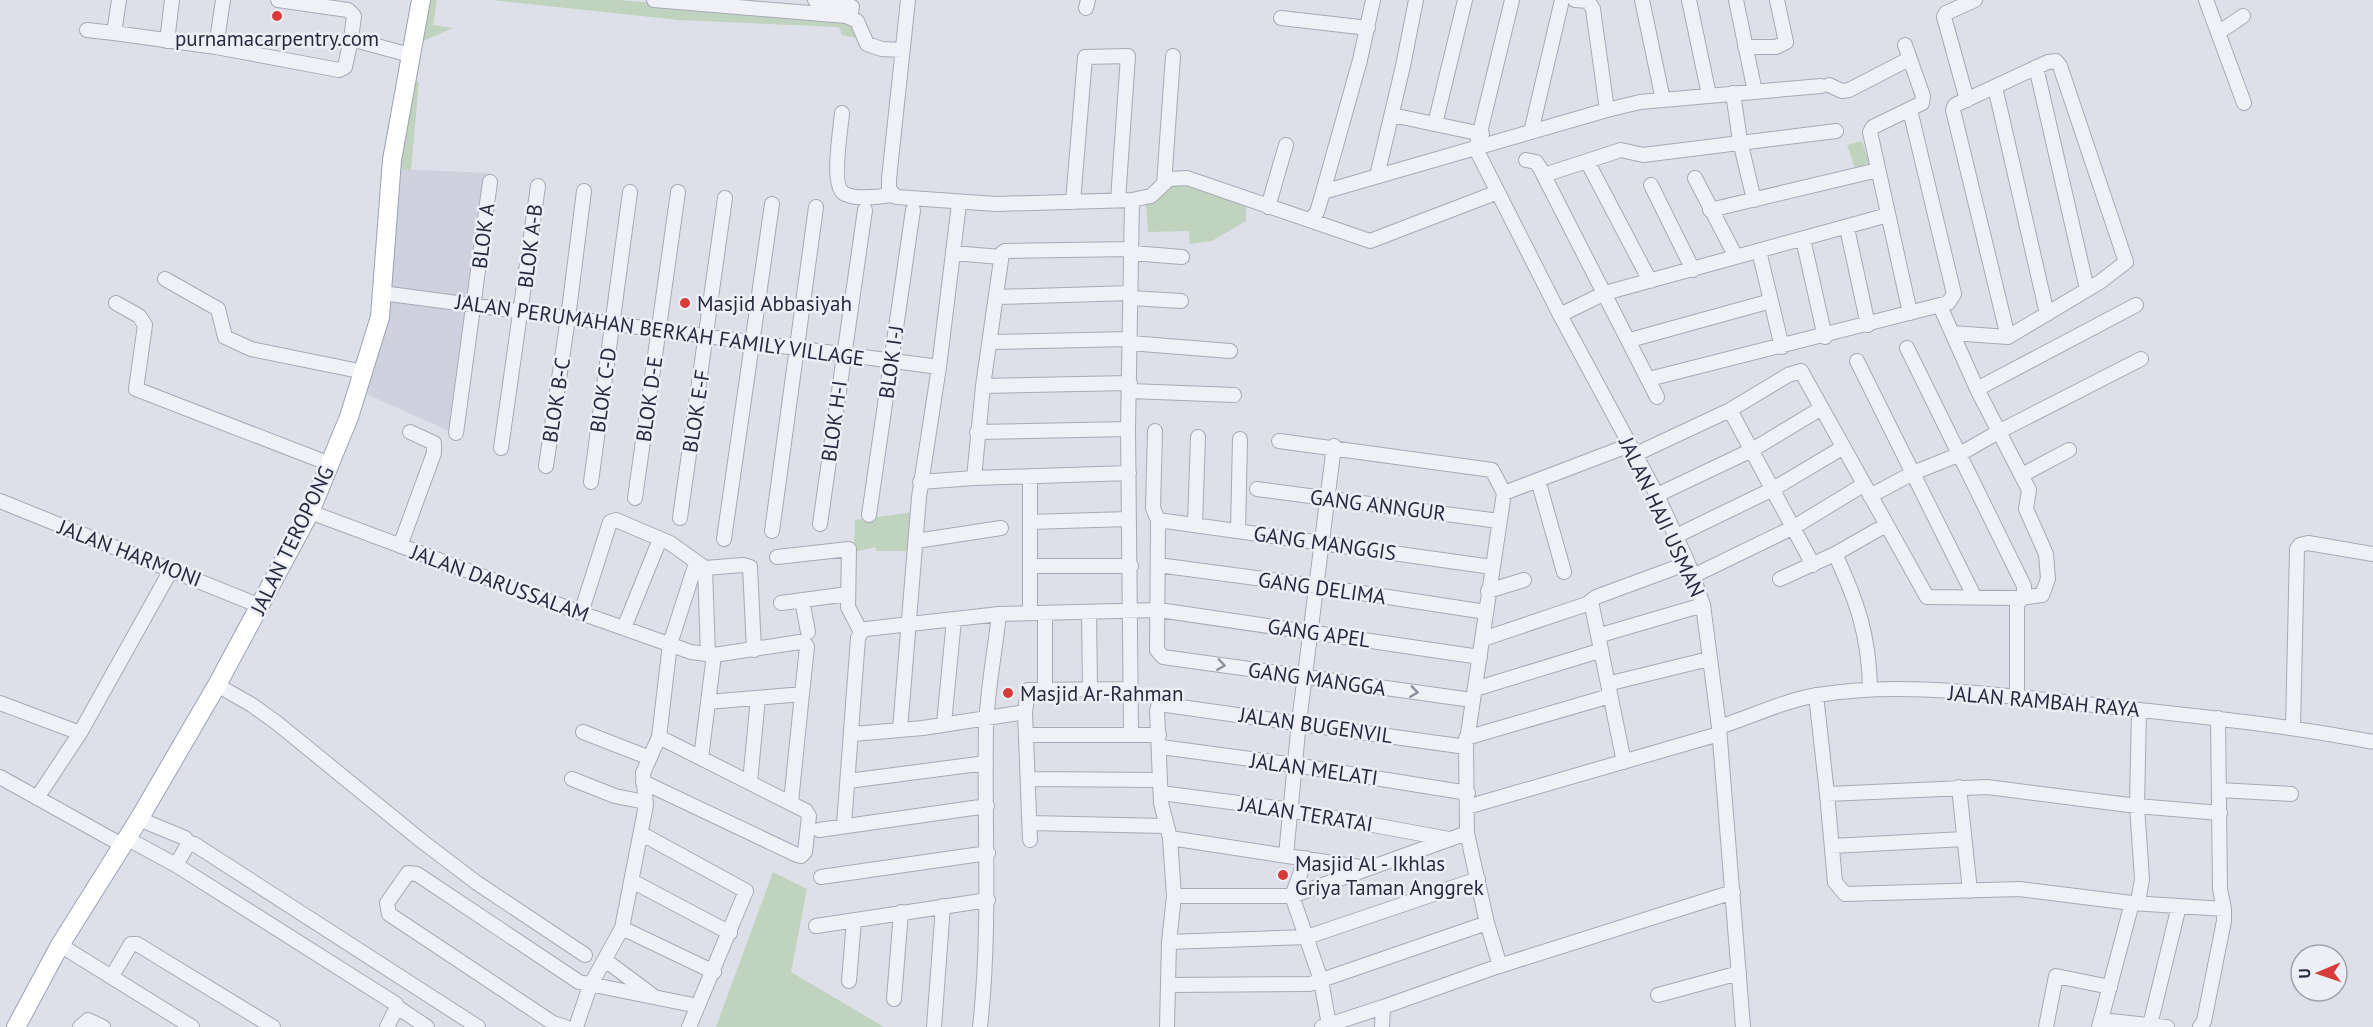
<svg xmlns="http://www.w3.org/2000/svg" width="2373" height="1027" viewBox="0 0 2373 1027" font-family="'PT Sans',sans-serif">
<style>
.built{fill:#cfd2de}
.green{fill:#c0d3be}
.lines{fill:none;stroke-linecap:round;stroke-linejoin:round}
.minor-casing{stroke:#a6aab6;stroke-width:16}
.major-casing{stroke:#9ca1b5;stroke-width:20}
.minor{stroke:#f0f1f6;stroke-width:14}
.major{stroke:#fff;stroke-width:18}
.oneway{stroke:#8b8e9b}
.poi-dot{fill:#d83c38;stroke:#edeff6;stroke-width:2}
.labels{text-anchor:middle;dominant-baseline:central;stroke-width:5;stroke-linejoin:round;paint-order:stroke}
.poi-label{font-size:21px;fill:#262b40;stroke:#edeff6;text-anchor:start}
.street-label{font-size:21px;fill:#262b40;stroke:#edeff6}
</style>
<rect width="100%" height="100%" fill="#dde0e8"/>
<path class="built" d="M398,169L489,173L451,432L364,393Z"/>
<path class="green" d="M428,0H437L433,25L453,28L421,42Z
M491,0H619L847,20L855,27L857,38L842,35L839,27L679,20Z
M413,80L419,82L411,170L398,169Z
M1862,141L1869,163L1855,168L1847,145Z
M1175,180L1246,204V221L1212,241L1190,244L1189,231L1148,232L1146,205H1137Z
M914,512L909,551H876V547L854,552L855,520Z
M773,872L807,889L791,972L884,1027H716Z"/>
<g class="lines">
<defs>
<path id="minor" d="M119,0L114,33L216,47L339,70L345,67L351,39
M278,0L348,10L354,16L351,39L410,55
M654,0L846,16L857,21L867,44L882,49L901,50
M815,0L852,7L850,17
M908,0L889,179V189L896,197L996,204L1132,200L1151,196L1169,179L1187,178L1370,241L1498,192
M1575,0L1588,1L1593,9L1607,110
M1642,0L1663,100
M1689,0L1709,95
M1736,0L1755,92
M2206,0L2244,103
M1086,8L1088,0
M1281,18L1368,28
M87,30L114,33
M2218,33L2243,16
M167,41L172,0
M1905,45L1923,96L1922,103L1873,127L1870,132L1910,313
M216,47L223,0
M1745,47H1776L1786,42L1777,0
M2036,67L2087,289
M1829,85L1842,91L1849,90L1909,59
M1995,87L2047,314
M1733,93L1740,141L1754,200
M1967,100L1944,17L1946,13L1975,0
M842,113C841,128 830,188 845,194C858,200 878,197 891,195
M1392,115L1482,134
M1435,124L1465,0
M1531,132L1562,0
M1476,149L1560,315L1657,495L1688,563L1703,605L1719,727L1743,1027
M1476,149L1512,0
M1526,160L1536,162L1540,168L1657,397
M1587,161L1650,281
M1544,175L1621,150L1643,155L1836,131
M1377,176L1403,66L1416,0
M1695,178L1736,257
M1164,184L1173,56
M1651,185L1693,270
M1323,192L1360,60L1373,0
M1073,202L1085,57L1128,56L1118,200
M1268,207L1286,145
M1710,210L1878,170
M1311,219L1317,212L1323,192L1607,110L1640,102L1821,86
M1847,228L1868,325
M1803,239L1825,337
M1759,251L1782,347
M953,253L1001,257
M1132,253L1182,257
M165,279L218,309L225,337L251,349L364,372
M382,293L939,367
M997,297L1131,293
M1131,298L1181,301
M116,303L139,316L145,325L136,389L330,464
M1560,315L1605,293L1888,215
M1952,333L2008,337L2100,282L2126,262L2060,66L2056,61L2048,62L1955,105L1953,110L2008,337
M1630,340L1771,301
M990,342L1130,339
M1130,343L1230,351
M1907,348L2024,586V594L2017,605V697
M1857,361L1974,596
M1649,379L1948,303L1954,294L1910,110
M983,386L1130,383
M1977,389L2136,305
M1130,391L1234,395
M1730,410L1813,565
M1155,431L1153,508L1158,520
M977,432L1128,429
M456,433L490,182
M1279,441L1492,470L1504,493L1466,747L1467,833L1487,923L1500,966
M501,448L538,186
M1636,454L1730,410L1788,375L1801,371L1927,597L2021,598L2042,595L2048,579L2046,554L2026,509L2029,490L1977,389L1940,306
M546,466L568,318L584,191
M2022,475L2069,450
M974,478L983,386L1002,253L1005,251L1132,249
M1538,480L1564,572
M591,482L630,192
M920,482L974,478L1129,473
M1257,489L1499,521
M1504,493L1630,445
M1657,495L1752,450L1820,409
M1870,496L1913,473L1958,455L2000,431L2141,359
M635,498L678,192
M0,501L260,606
M310,512L581,613L691,652L714,655L701,758
M869,515L913,210
M680,518L725,198
M1158,520L1157,650L1163,657L1472,700
M1158,520L1492,567
M1030,522L1128,519
M820,524L865,210
M1195,524L1198,437
M1238,530L1240,439
M772,531L816,207
M1676,536L1773,489L1842,448
M724,539L772,204
M916,541L1001,528
M400,546L434,453V443L410,432
M1835,554C1857,601 1869,635 1870,688
M777,557L849,549L848,607L861,632
M1158,565L1316,586L1486,612
M1030,566H1131
M705,568L743,565L750,567L754,650
M1693,576L1794,527L1863,485
M1780,579L1835,554L1886,525
M1488,591L1524,580
M802,600L808,632
M781,603L848,594
M1587,604L1596,597L1688,563
M1089,612L1090,688
M581,613L610,522L616,520L670,543L705,568L708,655
M1030,613V476
M1045,613V688
M624,628L660,539
M1604,634L1703,605
M1483,639L1587,604L1592,606L1624,762
M714,655L800,642L805,644L807,647L802,694
M1615,682L1709,659
M217,685L252,705L277,723L423,842L477,883L585,955
M1475,689L1599,651
M1816,695L1827,794L1987,787L2137,806L2220,813
M708,702L802,694L791,802
M0,703L80,733L37,798
M944,723L954,620
M1719,727C1751,717 1785,700 1818,695C1903,681 1991,695 2076,703C2176,714 2275,723 2373,742
M2293,727L2297,549L2300,545L2308,543L2373,554
M900,730L919,497L939,367L959,204
M583,732L650,758
M80,733L171,570
M1131,733L1128,429L1132,200
M853,734L923,728L1025,712
M1028,735H1159
M1466,738L1610,696
M1161,747L1295,765L1468,793
M0,777L122,845
M572,779L615,796L645,802
M1029,779L1160,780
M848,781L986,763
M643,782L797,855L801,856L805,852L809,816L806,811L659,737
M750,782L758,698
M1959,787L1970,891
M2219,790L2291,794
M1161,793L1292,810L1449,839
M1827,794L1835,882L1845,894L2019,889L2132,903L2224,909L2220,889L2218,718
M1467,807L1719,734
M139,819L185,838L190,844
M1030,823L1165,826
M844,825L858,638L861,632L866,629L999,614L1159,610L1480,657
M819,830L987,806
M642,834L746,891L689,1027
M126,838L176,865L396,1004L397,1007L427,1027
M1170,838L1366,868
M1030,840L1025,712L1028,690L1131,689
M1832,846L1964,839
M1286,855L1299,722L1334,446
M1306,858L1292,896L1321,980L1329,1025
M176,865L187,846L194,844L478,1027
M821,877L988,853
M632,881L730,933
M1174,896H1292L1467,833
M2138,902L2142,879L2137,806L2139,710
M816,926L988,900
M622,928L714,972
M1169,942L1307,937L1478,879
M60,945L192,1027
M605,960L652,995
M112,976L131,944H137L273,1027
M849,981L854,920
M1168,985L1310,984L1487,923
M1658,995L1739,973
M894,999L901,912
M2101,1020L2167,1027
M2150,1025L2179,906
M80,1027L88,1020L103,1027
M387,1027L397,1007
M565,1027L553,1023L389,914L387,903L408,873L417,874L579,982L698,1006
M576,1027L590,986L622,928L646,805L643,773L659,737L670,644L696,563
M934,1027L943,906
M980,1027C991,927 984,829 986,729C987,691 995,652 999,614
M1167,1027L1169,942L1174,896L1170,838L1161,803L1157,711L1159,704L1466,747
M1322,1027L1383,1007
M1382,1027L1383,1007L1496,967L1733,892
M2046,1027L2056,976L2110,987
M2099,1027L2132,903
M2200,1027L2204,1021L2224,921V909"/>
<path id="major" d="M16,1027L60,945L139,819L217,685L310,512L349,417L380,317L392,160L421,0"/>
</defs>
<use href="#minor" class="minor-casing"/>
<use href="#major" class="major-casing"/>
<use href="#minor" class="minor"/>
<use href="#major" class="major"/>
</g>
<defs><path id="oneway-chevron" d="M-2-3.5L2.5 0L-2 3.5" fill="none" stroke-width="1.6" stroke-linecap="round" stroke-linejoin="round" transform="scale(1.5)"/></defs>
<g class="oneway">
<use href="#oneway-chevron" transform="translate(1221 665) rotate(8)"/>
<use href="#oneway-chevron" transform="translate(1414 692) rotate(8)"/>
</g>
<g class="poi-dot">
<circle cx="277" cy="16" r="6"/>
<circle cx="685" cy="303" r="6"/>
<circle cx="1008" cy="693" r="6"/>
<circle cx="1283" cy="875" r="6"/>
</g>
<g class="labels">
<g class="poi-label">
<text x="277" y="38" text-anchor="middle">purnamacarpentry.com</text>
<text x="697" y="303">Masjid Abbasiyah</text>
<text x="1020" y="693">Masjid Ar-Rahman</text>
<text x="1295" y="863">Masjid Al - Ikhlas<tspan x="1295" dy="24">Griya Taman Anggrek</tspan></text>
</g>
<g class="street-label">
<text transform="translate(483 236) rotate(-83)">BLOK A</text>
<text transform="translate(530 246) rotate(-83)">BLOK A-B</text>
<text transform="translate(660 330) rotate(8)">JALAN PERUMAHAN BERKAH FAMILY VILLAGE</text>
<text transform="translate(891 362) rotate(-82)">BLOK I-J</text>
<text transform="translate(603 390) rotate(-82)">BLOK C-D</text>
<text transform="translate(649 399) rotate(-82)">BLOK D-E</text>
<text transform="translate(556 400) rotate(-81)">BLOK B-C</text>
<text transform="translate(696 411) rotate(-81)">BLOK E-F</text>
<text transform="translate(834 421) rotate(-82)">BLOK H-I</text>
<text transform="translate(1378 505) rotate(7)">GANG ANNGUR</text>
<text transform="translate(1662 517) rotate(65)">JALAN HAJI USMAN</text>
<text transform="translate(292 540) rotate(-64)">JALAN TEROPONG</text>
<text transform="translate(1325 543) rotate(8)">GANG MANGGIS</text>
<text transform="translate(130 553) rotate(21)">JALAN HARMONI</text>
<text transform="translate(500 583) rotate(20)">JALAN DARUSSALAM</text>
<text transform="translate(1322 588) rotate(8)">GANG DELIMA</text>
<text transform="translate(1319 633) rotate(8)">GANG APEL</text>
<text transform="translate(1317 679) rotate(8)">GANG MANGGA</text>
<text transform="translate(2044 701) rotate(5)">JALAN RAMBAH RAYA</text>
<text transform="translate(1316 725) rotate(8)">JALAN BUGENVIL</text>
<text transform="translate(1314 769) rotate(8)">JALAN MELATI</text>
<text transform="translate(1306 814) rotate(9)">JALAN TERATAI</text>
</g>
</g>
<g transform="translate(2319 973) rotate(268)"><circle r="28" fill="#edeff6" stroke="#9da1ad" stroke-width="1.5"/>
<path d="M0-4.5L10 22L0 15L-10 22Z" fill="#d83c38"/>
<text y="-9" font-size="16" font-weight="bold" text-anchor="middle" fill="#262b40">U</text>
</g>
</svg>
